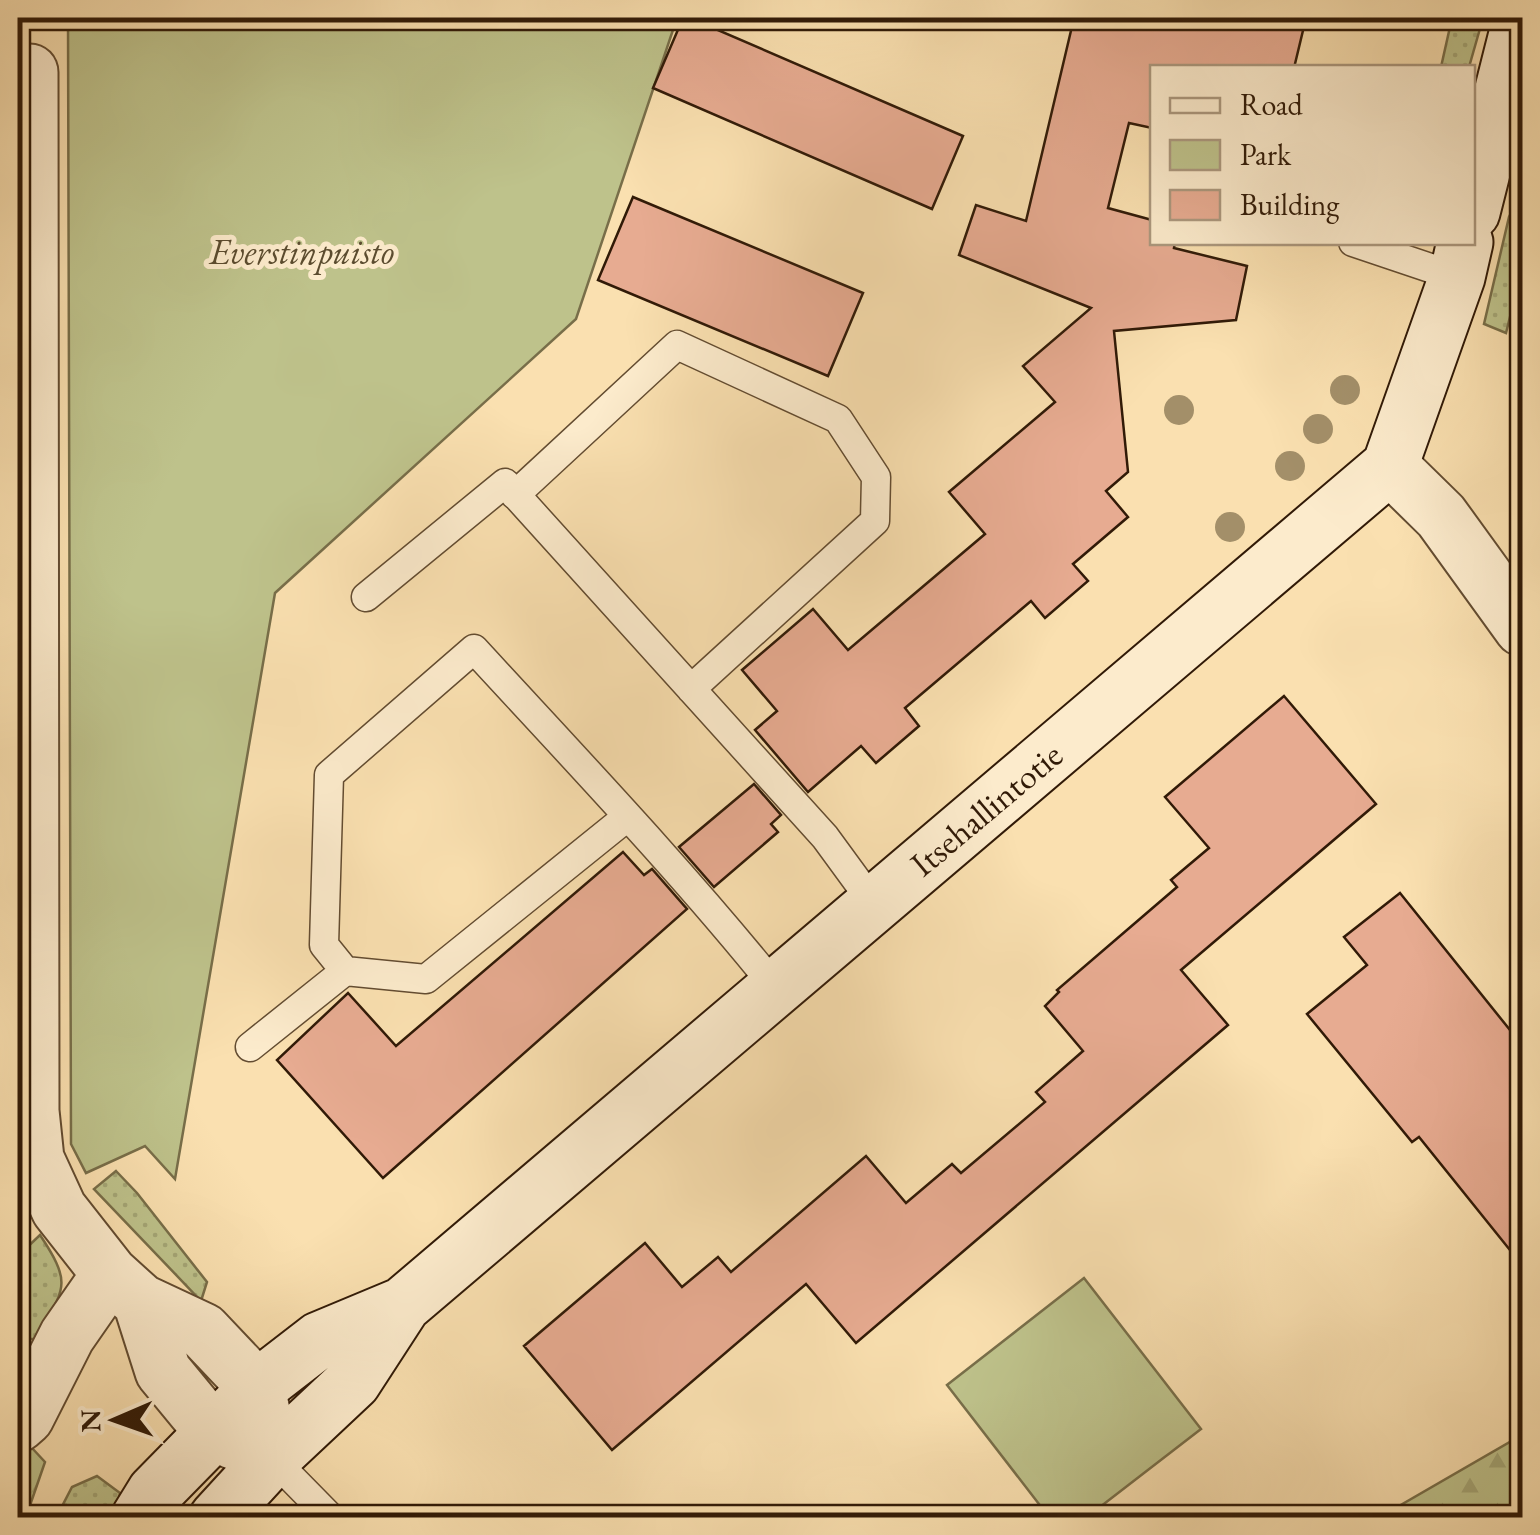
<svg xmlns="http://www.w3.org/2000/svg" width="1540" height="1535" viewBox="0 0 1540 1535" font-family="'EB Garamond',serif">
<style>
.grass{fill:url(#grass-dots);stroke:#786e49;stroke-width:2.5}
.forest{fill:url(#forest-firs);stroke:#786e49;stroke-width:2.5}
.park{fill:#bec28b;stroke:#786e49;stroke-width:2.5}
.building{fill:#e7ab91;stroke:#311a07;stroke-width:2.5}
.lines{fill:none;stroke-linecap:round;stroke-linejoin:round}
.service-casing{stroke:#634c31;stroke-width:31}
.minor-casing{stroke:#634c31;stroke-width:59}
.secondary-casing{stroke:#311a07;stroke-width:59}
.service{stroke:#fcebcc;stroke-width:28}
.minor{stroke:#fcebcc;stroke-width:55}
.secondary{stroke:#fcebcc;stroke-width:55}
.tree{fill:#a38f69}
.labels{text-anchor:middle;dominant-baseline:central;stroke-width:10;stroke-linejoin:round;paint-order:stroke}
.park-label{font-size:35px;font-style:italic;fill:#5b4c2f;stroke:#fcebcc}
.street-label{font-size:35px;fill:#311a07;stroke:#fcebcc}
</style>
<defs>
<pattern id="grass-dots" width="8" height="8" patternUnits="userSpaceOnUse" patternTransform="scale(2.5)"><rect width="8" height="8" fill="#bec28b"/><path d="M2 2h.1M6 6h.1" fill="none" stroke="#a4a676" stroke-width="1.8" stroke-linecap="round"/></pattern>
<pattern id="forest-firs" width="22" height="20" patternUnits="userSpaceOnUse" patternTransform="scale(2.5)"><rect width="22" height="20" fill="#bec28b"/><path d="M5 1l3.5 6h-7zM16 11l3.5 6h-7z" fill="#a4a676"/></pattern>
</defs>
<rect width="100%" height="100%" fill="#fae0b0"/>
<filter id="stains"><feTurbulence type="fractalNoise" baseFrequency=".002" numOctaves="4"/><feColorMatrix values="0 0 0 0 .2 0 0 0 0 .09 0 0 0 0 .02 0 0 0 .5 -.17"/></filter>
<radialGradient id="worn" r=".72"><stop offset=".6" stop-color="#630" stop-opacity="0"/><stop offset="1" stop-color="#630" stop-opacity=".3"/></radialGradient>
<path class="grass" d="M1452,18H1483L1469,67H1441Z
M1522,190V268L1506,333L1484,324L1509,217Z
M116,1171L137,1193L207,1282L201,1301L94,1189Z
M40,1235C74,1286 64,1289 35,1339H27L18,1333V1256Z
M97,1476L120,1493L118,1505L110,1517L56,1518L72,1487Z"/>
<path class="forest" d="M1522,1435V1517H1380Z
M32,1448L45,1462L26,1517H18V1455Z"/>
<path class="park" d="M68,18H677L576,319L275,593L175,1179L145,1146L86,1173L71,1144Z
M1084,1278L1201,1429L1087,1517H1049L947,1385Z"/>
<path class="building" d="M683,18H690L963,136L932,209L653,88Z
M1074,18H1306L1294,68H1152V128L1129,123L1108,208L1152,220V242H1175L1174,248L1247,266L1236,320L1114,331L1128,472L1106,491L1128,517L1073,564L1088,581L1045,618L1031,601L905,708L919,726L876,763L861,746L808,792L755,730L777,711L742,670L813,609L848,650L985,534L949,492L1055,402L1023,366L1091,308L959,255L976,205L1026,221Z
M633,197L863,293L828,376L598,280Z
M1284,696L1376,804L1181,970L1228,1025L856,1343L806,1284L612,1450L524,1346L645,1243L682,1287L718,1257L731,1272L866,1156L906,1203L952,1164L961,1173L1045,1102L1036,1092L1083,1051L1045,1006L1059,992L1057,990L1177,887L1171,880L1209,848L1165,797Z
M754,784L781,815L771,824L778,832L714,887L679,847Z
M623,852L644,875L652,869L687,909L383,1178L277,1060L348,993L396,1046Z
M1400,893L1522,1045V1265L1419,1137L1412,1142L1307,1014L1367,965L1344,937Z"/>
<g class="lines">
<defs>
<path id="service" d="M1353,242L1457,277
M515,495L677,345L838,419L876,477L875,521L691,689
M366,597L505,483L825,837L874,904
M627,817L426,979L345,971L324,945L329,775L474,649C576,760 681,870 776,988
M250,1047L345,971
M272,1458L331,1518"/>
<path id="minor" d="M30,72L31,1111L36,1159L59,1209L110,1274L141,1302L203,1331L257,1388L272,1458
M1390,466L1441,516L1522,628
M141,1302L163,1371L214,1433L255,1450
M18,1424L26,1417L67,1336L110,1274"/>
<path id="secondary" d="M1472,212L1521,18
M139,1518L155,1492L257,1388L319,1340L403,1305
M217,1518L272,1458L353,1382L403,1305L1390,466L1457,277L1465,242"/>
</defs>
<use href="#service" class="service-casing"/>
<use href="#minor" class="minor-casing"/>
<use href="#secondary" class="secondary-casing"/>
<use href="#service" class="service"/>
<use href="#minor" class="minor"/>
<use href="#secondary" class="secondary"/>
</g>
<g class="tree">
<circle cx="1345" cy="390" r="15"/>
<circle cx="1179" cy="410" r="15"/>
<circle cx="1318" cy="429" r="15"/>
<circle cx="1290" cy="466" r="15"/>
<circle cx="1230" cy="527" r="15"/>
</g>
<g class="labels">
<g class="park-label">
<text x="302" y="251">Everstinpuisto</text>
</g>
<g class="street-label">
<text transform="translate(986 809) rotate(-40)">Itsehallintotie</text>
</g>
</g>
<rect width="1540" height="1535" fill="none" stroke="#fae0b0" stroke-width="60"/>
<rect x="20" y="20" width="1500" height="1495" fill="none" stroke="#311a07" stroke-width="5"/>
<rect x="30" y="30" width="1480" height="1475" fill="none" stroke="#311a07" stroke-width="2.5"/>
<rect x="1150" y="65" width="325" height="180" fill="#fcebcc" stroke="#ab977d" stroke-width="2.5"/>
<rect x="1170" y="98" width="50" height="15" fill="#fcebcc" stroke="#ab977d" stroke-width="2.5"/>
<text x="1240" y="115" font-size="30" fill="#311a07">Road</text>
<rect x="1170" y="140" width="50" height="30" fill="#bec28b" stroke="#ab977d" stroke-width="2.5"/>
<text x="1240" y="165" font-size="30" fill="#311a07">Park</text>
<rect x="1170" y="190" width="50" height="30" fill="#e7ab91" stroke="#ab977d" stroke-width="2.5"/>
<text x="1240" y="215" font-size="30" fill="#311a07">Building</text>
<g transform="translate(115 1420) rotate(268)" stroke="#fcebcc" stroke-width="8" paint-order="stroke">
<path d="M0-8L18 38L0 25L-18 38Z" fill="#311a07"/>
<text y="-15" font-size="28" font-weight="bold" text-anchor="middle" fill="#311a07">N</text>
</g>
<rect width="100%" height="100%" filter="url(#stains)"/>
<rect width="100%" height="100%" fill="url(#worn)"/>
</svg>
